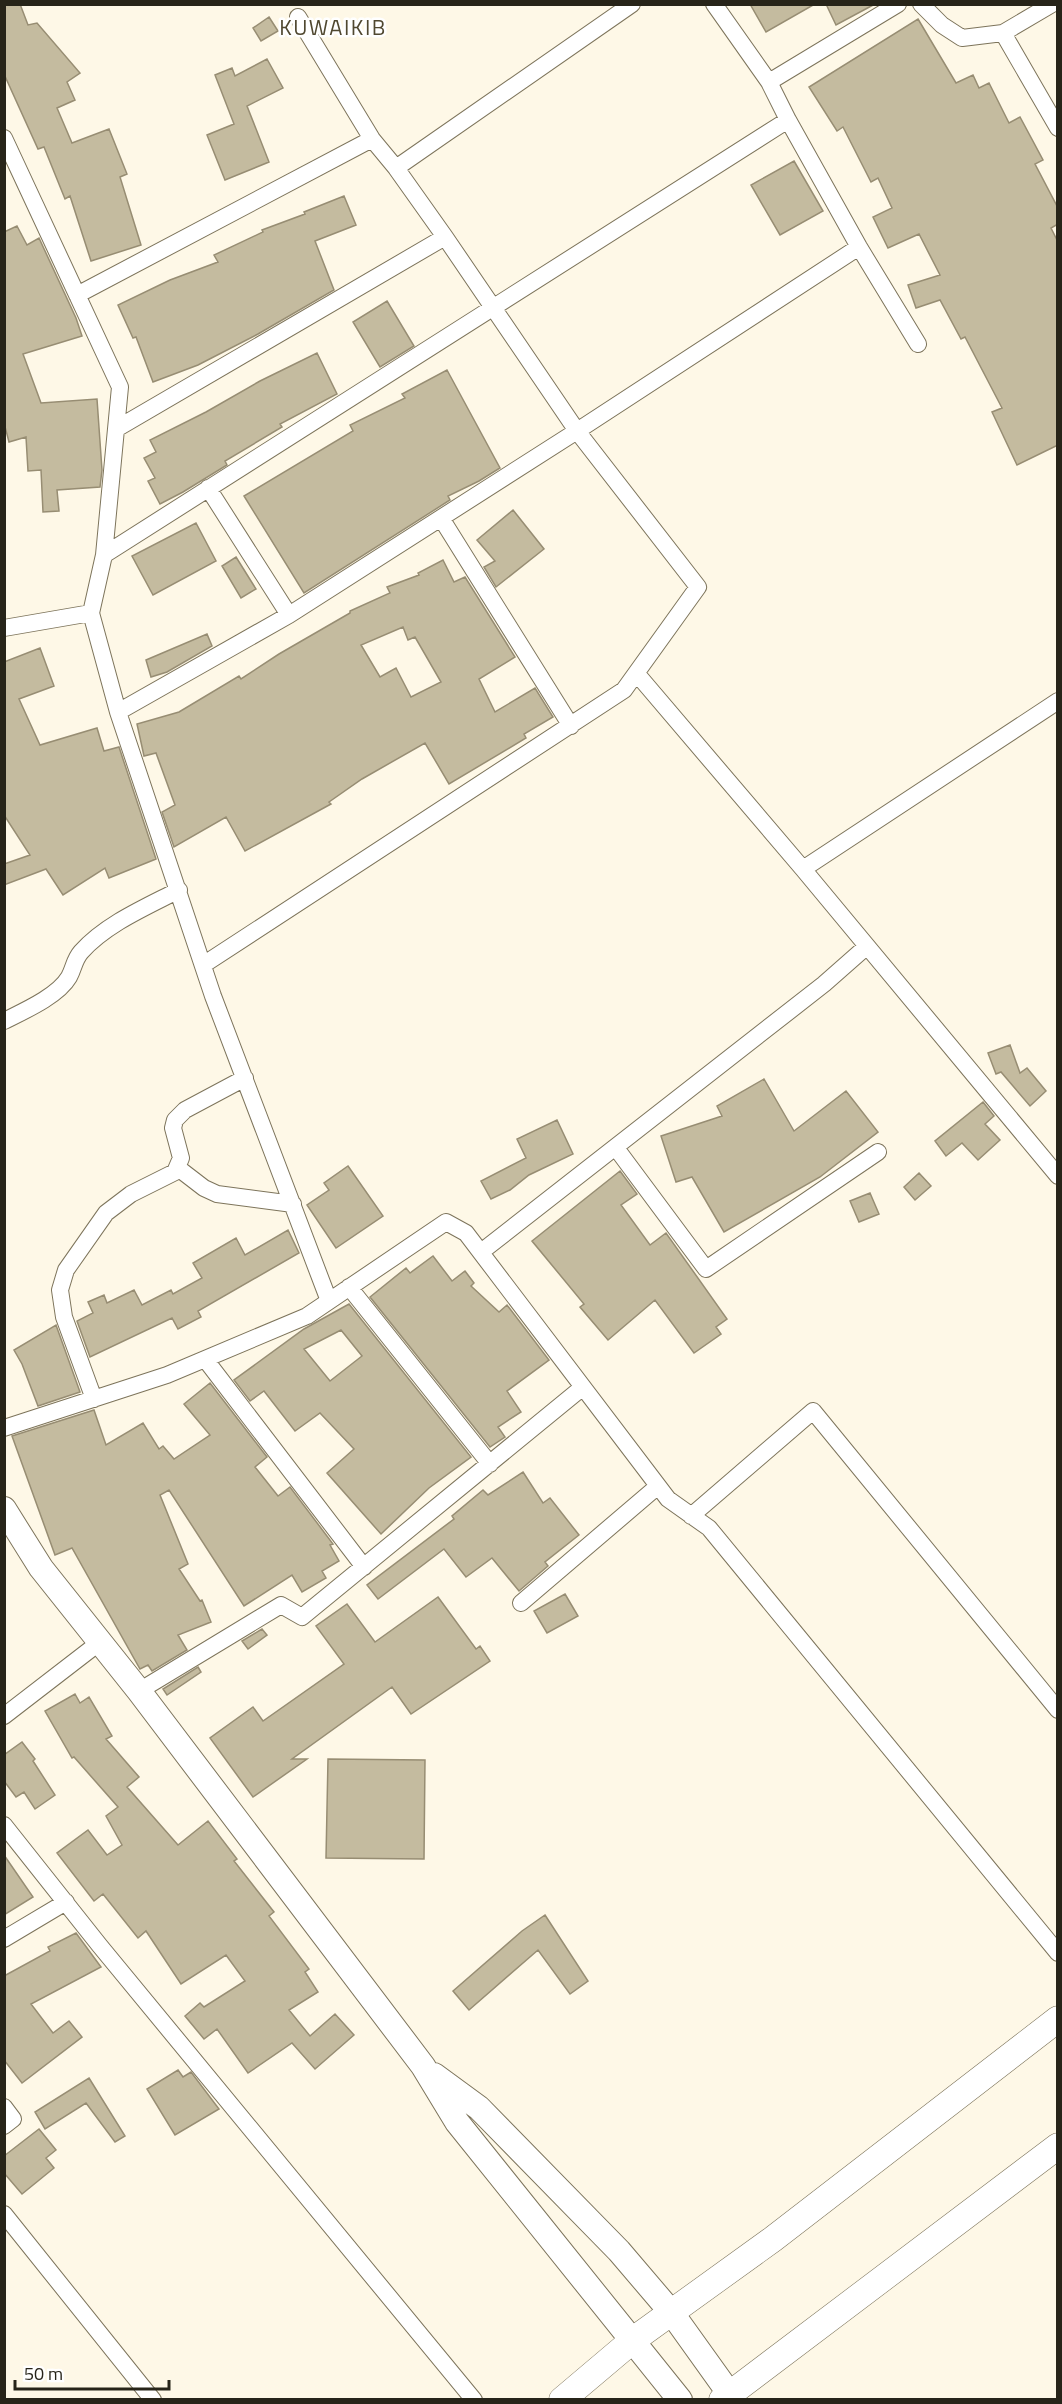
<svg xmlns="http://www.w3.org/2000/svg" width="1062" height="2404" viewBox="0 0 1062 2404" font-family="'Titillium Web',sans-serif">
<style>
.building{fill:#c4bb9f;stroke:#978d73;stroke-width:1.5;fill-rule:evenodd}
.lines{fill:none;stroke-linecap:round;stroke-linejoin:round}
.street-casing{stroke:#7d745b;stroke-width:18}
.secondary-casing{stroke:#7d745b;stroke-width:26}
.primary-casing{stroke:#7d745b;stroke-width:27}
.street{stroke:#fff;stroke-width:16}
.secondary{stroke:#fff;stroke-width:24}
.primary{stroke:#fff;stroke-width:26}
.labels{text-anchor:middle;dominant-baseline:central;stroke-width:5;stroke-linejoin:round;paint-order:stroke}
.neighbourhood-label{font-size:22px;letter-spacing:1.5px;fill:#504830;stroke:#fff}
</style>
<rect width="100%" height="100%" fill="#fef8e7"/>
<path class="building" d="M4,4H20L28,25L37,23L80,73L67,82L75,100L57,108L72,143L109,129L127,174L120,177L141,245L91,261L70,196L65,199L44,147L38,149L4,74Z
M750,4H815L766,32Z
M826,4H875L836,25Z
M269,17L278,31L261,41L253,28Z
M918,19L956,83L973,75L979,88L989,83L1009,123L1020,117L1043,160L1035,164L1058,208V224L1051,228L1058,242V445L1017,465L992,412L1002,408L965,337L961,339L940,300L916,308L908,285L940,275L919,234L888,248L873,217L892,208L878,178L871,182L843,127L837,131L809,87Z
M267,59L283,88L247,106L269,162L225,180L207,135L234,124L215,75L232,68L235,76Z
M794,161L823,211L780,235L751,185Z
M344,196L356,225L315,241L334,290L258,334L198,365L153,382L136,337L133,338L118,305L170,280L218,262L214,255L263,232L262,230L305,214L304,212Z
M17,226L27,245L39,238L76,318L82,336L23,354L41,403L97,399L102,470L100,487L57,490L59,511L43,512L41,470L28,471L26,437L9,442L4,423V232Z
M387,301L414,346L380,367L353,322Z
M317,353L337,394L280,424L282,427L225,461L227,465L183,492L160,504L148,481L155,478L144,458L156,452L150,440L206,412L260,381Z
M447,370L500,468L479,481L448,496L450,500L304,593L244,496L353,431L350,425L405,398L402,394Z
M513,510L544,549L496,587L484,567L495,561L477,540Z
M196,523L216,561L153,595L132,556Z
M236,557L256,589L241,598L222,566Z
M443,560L454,582L465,577L515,657L479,679L495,712L535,688L553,717L524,734L526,738L449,784L425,743L362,779L329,802L331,804L245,851L226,817L174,847L162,812L175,805L156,753L144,756L137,724L179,712L239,676L241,679L279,654L350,613V611L390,593L387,587L419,575L418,573ZM403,627L408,640L415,637L441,682L411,697L396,668L380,677L361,645Z
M207,634L212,646L167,672L151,677L146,660Z
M40,648L54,686L19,699L40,745L97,728L104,751L119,747L156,859L109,878L105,868L63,895L46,869L4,885V864L30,855L4,815V662Z
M1010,1045L1020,1073L1027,1068L1046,1091L1030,1106L1001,1072L996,1074L988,1053Z
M764,1079L794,1131L846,1091L878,1132L820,1177L724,1232L692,1177L676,1182L661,1136L722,1116L717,1106Z
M983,1102L994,1116L985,1124L1000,1140L978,1160L962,1143L946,1156L935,1141Z
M557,1120L573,1154L529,1175L510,1190L491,1199L481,1181L526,1158L517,1139Z
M348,1166L383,1216L336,1248L307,1205L329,1190L324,1183Z
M620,1171L637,1194L621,1205L650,1245L666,1233L727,1319L716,1327L721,1334L694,1353L655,1300L608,1340L580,1307L584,1304L532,1241Z
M919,1173L931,1186L915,1200L904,1187Z
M870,1193L879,1214L859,1222L850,1201Z
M288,1230L299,1253L198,1311L201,1317L178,1329L172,1318L90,1357L77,1321L93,1313L88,1302L104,1295L107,1303L134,1290L142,1305L171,1290L173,1294L202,1278L193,1263L236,1238L245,1255Z
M433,1256L452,1281L465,1271L474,1283L471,1286L499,1312L507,1305L549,1360L507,1391L521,1412L498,1427L505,1437L490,1447L370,1297L406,1268L410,1273Z
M349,1304L471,1457L429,1488L381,1534L327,1473L354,1449L320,1413L295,1431L264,1391L250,1401L234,1380L304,1329ZM341,1330L362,1356L330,1381L304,1349Z
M56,1325L80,1392L38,1406L22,1364L14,1350Z
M210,1383L267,1457L255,1467L278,1496L290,1487L333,1544L330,1545L339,1561L322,1571L326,1578L302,1592L292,1575L244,1606L169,1490L160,1495L188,1564L179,1569L200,1601L202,1600L211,1622L178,1635L187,1650L152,1671L148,1665L140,1669L72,1548L55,1555L12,1436L94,1410L106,1445L143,1423L159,1449L163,1446L174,1459L210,1435L184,1404Z
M523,1472L543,1503L550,1498L579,1535L545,1562L548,1566L519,1591L492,1558L466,1577L444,1549L378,1599L367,1585L454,1519L452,1516L483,1490L488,1495Z
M565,1594L578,1616L547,1633L534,1611Z
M438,1597L476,1649L480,1646L490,1661L411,1714L392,1687L292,1759H307L253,1797L210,1738L253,1707L263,1721L344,1664L316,1626L347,1604L375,1642Z
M262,1629L267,1635L248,1649L242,1641Z
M198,1667L201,1672L167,1695L163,1689Z
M75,1694L80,1703L89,1697L112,1736L106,1739L139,1777L127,1787L178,1845L208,1821L237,1859L234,1861L274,1912L269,1916L309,1969L305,1972L318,1992L289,2010L310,2036L335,2014L354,2035L315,2069L292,2043L248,2073L217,2029L204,2039L185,2016L200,2003L204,2007L245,1981L226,1955L181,1984L146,1931L138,1938L103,1894L94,1901L57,1853L88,1830L107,1855L122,1845L106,1816L118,1807L74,1757L72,1758L45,1711Z
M22,1742L35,1759L33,1761L55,1795L35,1809L24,1792L16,1797L4,1781V1755Z
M328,1759L425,1760L424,1859L326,1858Z
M4,1855L33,1897L4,1915Z
M545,1915L588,1981L570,1994L538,1950L469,2010L453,1991L522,1931Z
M76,1933L101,1967L31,2004L53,2033L69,2021L82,2037L22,2083L4,2060V1976L50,1951L48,1947Z
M178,2070L183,2077L191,2072L219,2109L175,2135L147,2089Z
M89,2078L125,2136L115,2142L86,2103L45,2129L35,2112Z
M39,2129L56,2150L46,2158L54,2168L22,2194L4,2173V2156Z"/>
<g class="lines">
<defs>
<path id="street" d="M714,4L769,82L788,120L859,247L918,344
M921,4L942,25L962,38L1003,33L1052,4
M1003,33L1058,128
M769,82L898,4
M4,138L120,387L104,555L91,613L118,712L213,996L329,1301
M396,168L632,4
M77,295L372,139
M116,429L445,237
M208,488L289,615
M441,518L571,726
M104,555L788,120
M4,628L91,613
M637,674L803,869L1058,1176
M118,712L289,615L577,431L859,247
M803,869L1058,701
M203,965L624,690L698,587L577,431L445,237L396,168L372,139L298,17
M4,1021C24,1011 58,996 69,977C74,968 74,960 81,952C106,924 146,907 179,890
M616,1148L706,1269L878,1152
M178,1168L204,1188L217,1194L293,1204
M481,1252L824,984L866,947
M349,1287L490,1464
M205,1359L364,1567
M94,1399L64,1317L60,1290L66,1270L106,1213L131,1194L175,1172L181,1158L173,1128L175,1120L185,1110L245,1078
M4,1428L167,1375L307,1316L446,1222L466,1233L668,1499L709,1528L1058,1953
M691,1516L813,1411L1058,1710
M521,1603L658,1486
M139,1691L281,1605L302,1617L583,1387
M4,1716L100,1642
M4,1825L100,1946L474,2400
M4,1939L66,1902
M4,2107L13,2119L4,2126
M4,2214L153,2400"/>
<path id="secondary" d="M4,1509L41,1568L139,1691L423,2066L457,2122L680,2400
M434,2075L479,2108L619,2251L671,2312L734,2400"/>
<path id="primary" d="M562,2400L633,2340L773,2239L1058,2019
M722,2400L1058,2146"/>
</defs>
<use href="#street" class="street-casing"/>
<use href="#secondary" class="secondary-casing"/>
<use href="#primary" class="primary-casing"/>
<use href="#street" class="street"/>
<use href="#secondary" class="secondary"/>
<use href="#primary" class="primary"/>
</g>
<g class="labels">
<g class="neighbourhood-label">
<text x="333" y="27">KUWAIKIB</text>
</g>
</g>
<rect width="1062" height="2404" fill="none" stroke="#272419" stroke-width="12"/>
<path d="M15 2380v9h154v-9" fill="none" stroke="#272419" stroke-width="3"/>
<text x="24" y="2380" font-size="18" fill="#272419" stroke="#ffffff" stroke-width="4.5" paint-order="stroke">50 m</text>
</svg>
